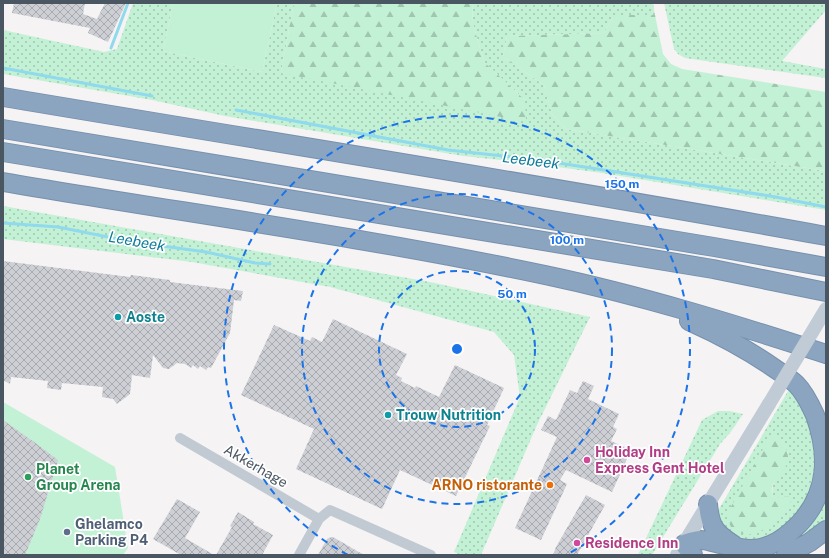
<svg xmlns="http://www.w3.org/2000/svg" width="829" height="558" viewBox="0 0 829 558" font-family="'Public Sans',sans-serif">
<style>
.grass{fill:url(#grass-dots);fill-rule:evenodd}
.forest{fill:url(#forest-firs)}
.pitch{fill:#c3f1d5}
.lines{fill:none;stroke-linecap:round;stroke-linejoin:round}
.stream{stroke:#90daee;stroke-width:3}
.building{fill:url(#building-cross-hatch)}
.highway-casing{stroke:#7690ad;stroke-width:20}
.street{stroke:#c1cad2;stroke-width:10}
.secondary{stroke:#c1cbd6;stroke-width:14}
.highway{stroke:#8ba5c1;stroke-width:18}
.secondary-bridge{stroke:#c1cbd6;stroke-width:14}
.ring{fill:none;stroke:#1a73e8;stroke-width:2;stroke-dasharray:7 5}
.culture-dot{fill:#0f9aa8;stroke:#fff;stroke-width:1.5}
.hotel-dot{fill:#d1479c;stroke:#fff;stroke-width:1.5}
.leisure-dot{fill:#2e9e5b;stroke:#fff;stroke-width:1.5}
.food-dot{fill:#e8710a;stroke:#fff;stroke-width:1.5}
.service-dot{fill:#5c6f8a;stroke:#fff;stroke-width:1.5}
.labels{text-anchor:middle;dominant-baseline:central;stroke-width:3.5;stroke-linejoin:round;paint-order:stroke}
.culture-label{font-size:14px;font-weight:bold;fill:#0d838f;stroke:#fff;text-anchor:start}
.hotel-label{font-size:14px;font-weight:bold;fill:#b23c85;stroke:#fff;text-anchor:start}
.street-label{font-size:14px;fill:#4a5661;stroke:#fff}
.leisure-label{font-size:14px;font-weight:bold;fill:#27864d;stroke:#fff;text-anchor:start}
.food-label{font-size:14px;font-weight:bold;fill:#c56008;stroke:#fff;text-anchor:end}
.service-label{font-size:14px;font-weight:bold;fill:#4e5e75;stroke:#fff;text-anchor:start}
.water-label{font-size:15px;font-style:italic;fill:#0c7c9b;stroke:#fff}
.centre{fill:#1a73e8;stroke:#fff;stroke-width:2}
.ring-label{font-size:12px;text-anchor:middle;font-weight:bold;fill:#1a73e8;stroke:#fff;stroke-width:3.5;stroke-linejoin:round;paint-order:stroke}
</style>
<defs>
<pattern id="grass-dots" width="8" height="8" patternUnits="userSpaceOnUse"><rect width="8" height="8" fill="#c3f1d5"/><path d="M2 2h.1M6 6h.1" fill="none" stroke="#a0c6b0" stroke-width="1.8" stroke-linecap="round"/></pattern>
<pattern id="forest-firs" width="22" height="20" patternUnits="userSpaceOnUse"><rect width="22" height="20" fill="#c3f1d5"/><path d="M5 1l3.5 6h-7zM16 11l3.5 6h-7z" fill="#a0c6b0"/></pattern>
<pattern id="building-cross-hatch" width="8" height="8" patternUnits="userSpaceOnUse"><rect width="8" height="8" fill="#cdcfd5"/><path d="M0 0l8 8M0 8l8-8" fill="none" stroke="#a8abb0"/></pattern>
</defs>
<rect width="100%" height="100%" fill="#f5f3f3"/>
<path class="grass" d="M133,3H173L163,51L262,72L277,3H294L281,73L525,100L484,62L473,24L472,3H653L655,15H614L604,33L507,36L503,57L544,85L552,114L566,129L826,171V210L602,173L520,162L463,156L225,116L152,100L3,74V30L104,52L117,49Z
M664,3H826V10L782,61L826,69V78L685,58L678,54L674,49Z
M3,206L430,282L590,317L536,427L481,555H461L454,552L520,397L514,355L494,332L330,287L192,262L3,239Z
M791,386L807,413L817,459L812,492L792,521L766,538L755,541H743L726,532L717,517L719,509ZM782,439L788,454C782,466 769,483 773,497L779,498L785,496L732,530Z
M718,411H729L743,414L730,433L720,444L652,555H638L702,420Z
M826,498V524L785,551L777,555H763L819,511Z"/>
<path class="forest" d="M294,3H472L473,24L484,62L525,100L526,122L281,73Z
M614,15H655L663,54L671,64L682,69L826,92V171L566,129L552,114L544,85L503,57L507,36L604,33Z
M770,436L782,439C785,446 789,454 788,461C785,474 767,479 773,497C780,498 784,496 790,497L791,504C780,515 762,538 744,534C740,533 736,531 732,530L729,522L727,514Z"/>
<path class="pitch" d="M173,3H277L262,72L163,51Z
M3,402L115,467L128,548L123,555H3Z"/>
<g class="lines">
<path class="stream" d="M111,48L128,3
M3,68L152,96
M236,110L448,150L539,160L604,170L776,197L826,207
M3,223L58,227L133,242L206,252L255,263L270,264"/>
</g>
<path class="building" d="M14,3H85L83,14L97,19L105,3H126L108,42L88,33L90,28L12,13Z
M3,261L130,277L131,275L170,280V282L243,291L241,301L234,300L230,333L211,368L208,367L206,370L200,366L198,369L193,365L191,368L185,364L177,363L169,369L163,368L153,355L150,378L132,375L130,394L117,404L113,399L102,397L103,387L62,383L61,390L47,388L48,381L11,377L10,384L3,380Z
M333,319L407,354L396,375L402,378L401,381L415,388L416,386L439,397L455,365L504,388L487,425L490,426L456,496L400,470L382,509L296,469L314,429L241,395L274,325L310,341L312,337L322,342Z
M583,381L594,386L588,399L619,414L613,427L617,429L611,441L631,450L612,492L566,470L560,480L567,484L541,540L515,528L557,437L541,430L548,416L556,420L570,390L577,393Z
M3,420L34,442L58,460L40,519L25,555H3Z
M586,495L605,505L577,555H553L556,547Z
M177,499L200,512L185,538L214,555H181L153,539Z
M238,512L254,522L253,524L273,535L262,555H216L232,527L230,526Z
M331,537H333L364,555H318L327,539Z"/>
<g class="lines">
<defs>
<path id="highway" d="M3,97C277,143 552,186 826,236
M3,129L714,247L826,267
M3,152L713,269L826,292
M3,182C184,213 366,237 545,275C640,295 734,324 826,354
M689,321C718,334 747,349 774,368C781,373 789,378 796,384C804,392 810,404 815,415C829,454 829,492 799,524C791,532 780,541 770,545C752,553 734,547 716,543C711,542 706,540 701,540C695,540 690,542 684,544L693,555
M708,504C710,527 715,533 734,545
M786,555L810,542L826,530"/>
</defs>
<use href="#highway" class="highway-casing"/>
<path class="street" d="M180,438L319,519
M299,555L319,519L330,510L431,555"/>
<path class="secondary" d="M677,555L769,404"/>
<use href="#highway" class="highway"/>
<path class="secondary-bridge" d="M769,404L826,309"/>
</g>
<g class="ring">
<circle cx="457" cy="349" r="78"/>
<circle cx="457" cy="349" r="155"/>
<path d="M348 555A233 233 0 1 1 566 555"/>
</g>
<g class="culture-dot">
<circle cx="118" cy="317" r="4"/>
<circle cx="388" cy="415" r="4"/>
</g>
<g class="hotel-dot">
<circle cx="587" cy="460" r="4"/>
<circle cx="577" cy="543" r="4"/>
</g>
<circle class="leisure-dot" cx="28" cy="477" r="4"/>
<circle class="food-dot" cx="550" cy="485" r="4"/>
<circle class="service-dot" cx="67" cy="532" r="4"/>
<g class="labels">
<g class="culture-label">
<text x="126" y="317">Aoste</text>
<text x="396" y="415">Trouw Nutrition</text>
</g>
<g class="hotel-label">
<text x="595" y="452">Holiday Inn<tspan x="595" dy="16">Express Gent Hotel</tspan></text>
<text x="585" y="543">Residence Inn</text>
</g>
<g class="street-label">
<text transform="translate(256 466) rotate(30)">Akkerhage</text>
</g>
<g class="leisure-label">
<text x="36" y="469">Planet<tspan x="36" dy="16">Group Arena</tspan></text>
</g>
<g class="food-label">
<text x="542" y="485">ARNO ristorante</text>
</g>
<g class="service-label">
<text x="75" y="524">Ghelamco<tspan x="75" dy="16">Parking P4</tspan></text>
</g>
<g class="water-label">
<text transform="translate(531 160) rotate(7)">Leebeek</text>
<text transform="translate(137 241) rotate(10)">Leebeek</text>
</g>
</g>
<circle cx="457" cy="349" r="6" class="centre"/>
<g class="ring-label">
<text x="622" y="188">150 m</text>
<text x="567" y="244">100 m</text>
<text x="512" y="298">50 m</text>
</g>
<rect width="829" height="558" fill="none" stroke="#4a5661" stroke-width="8"/>
</svg>
